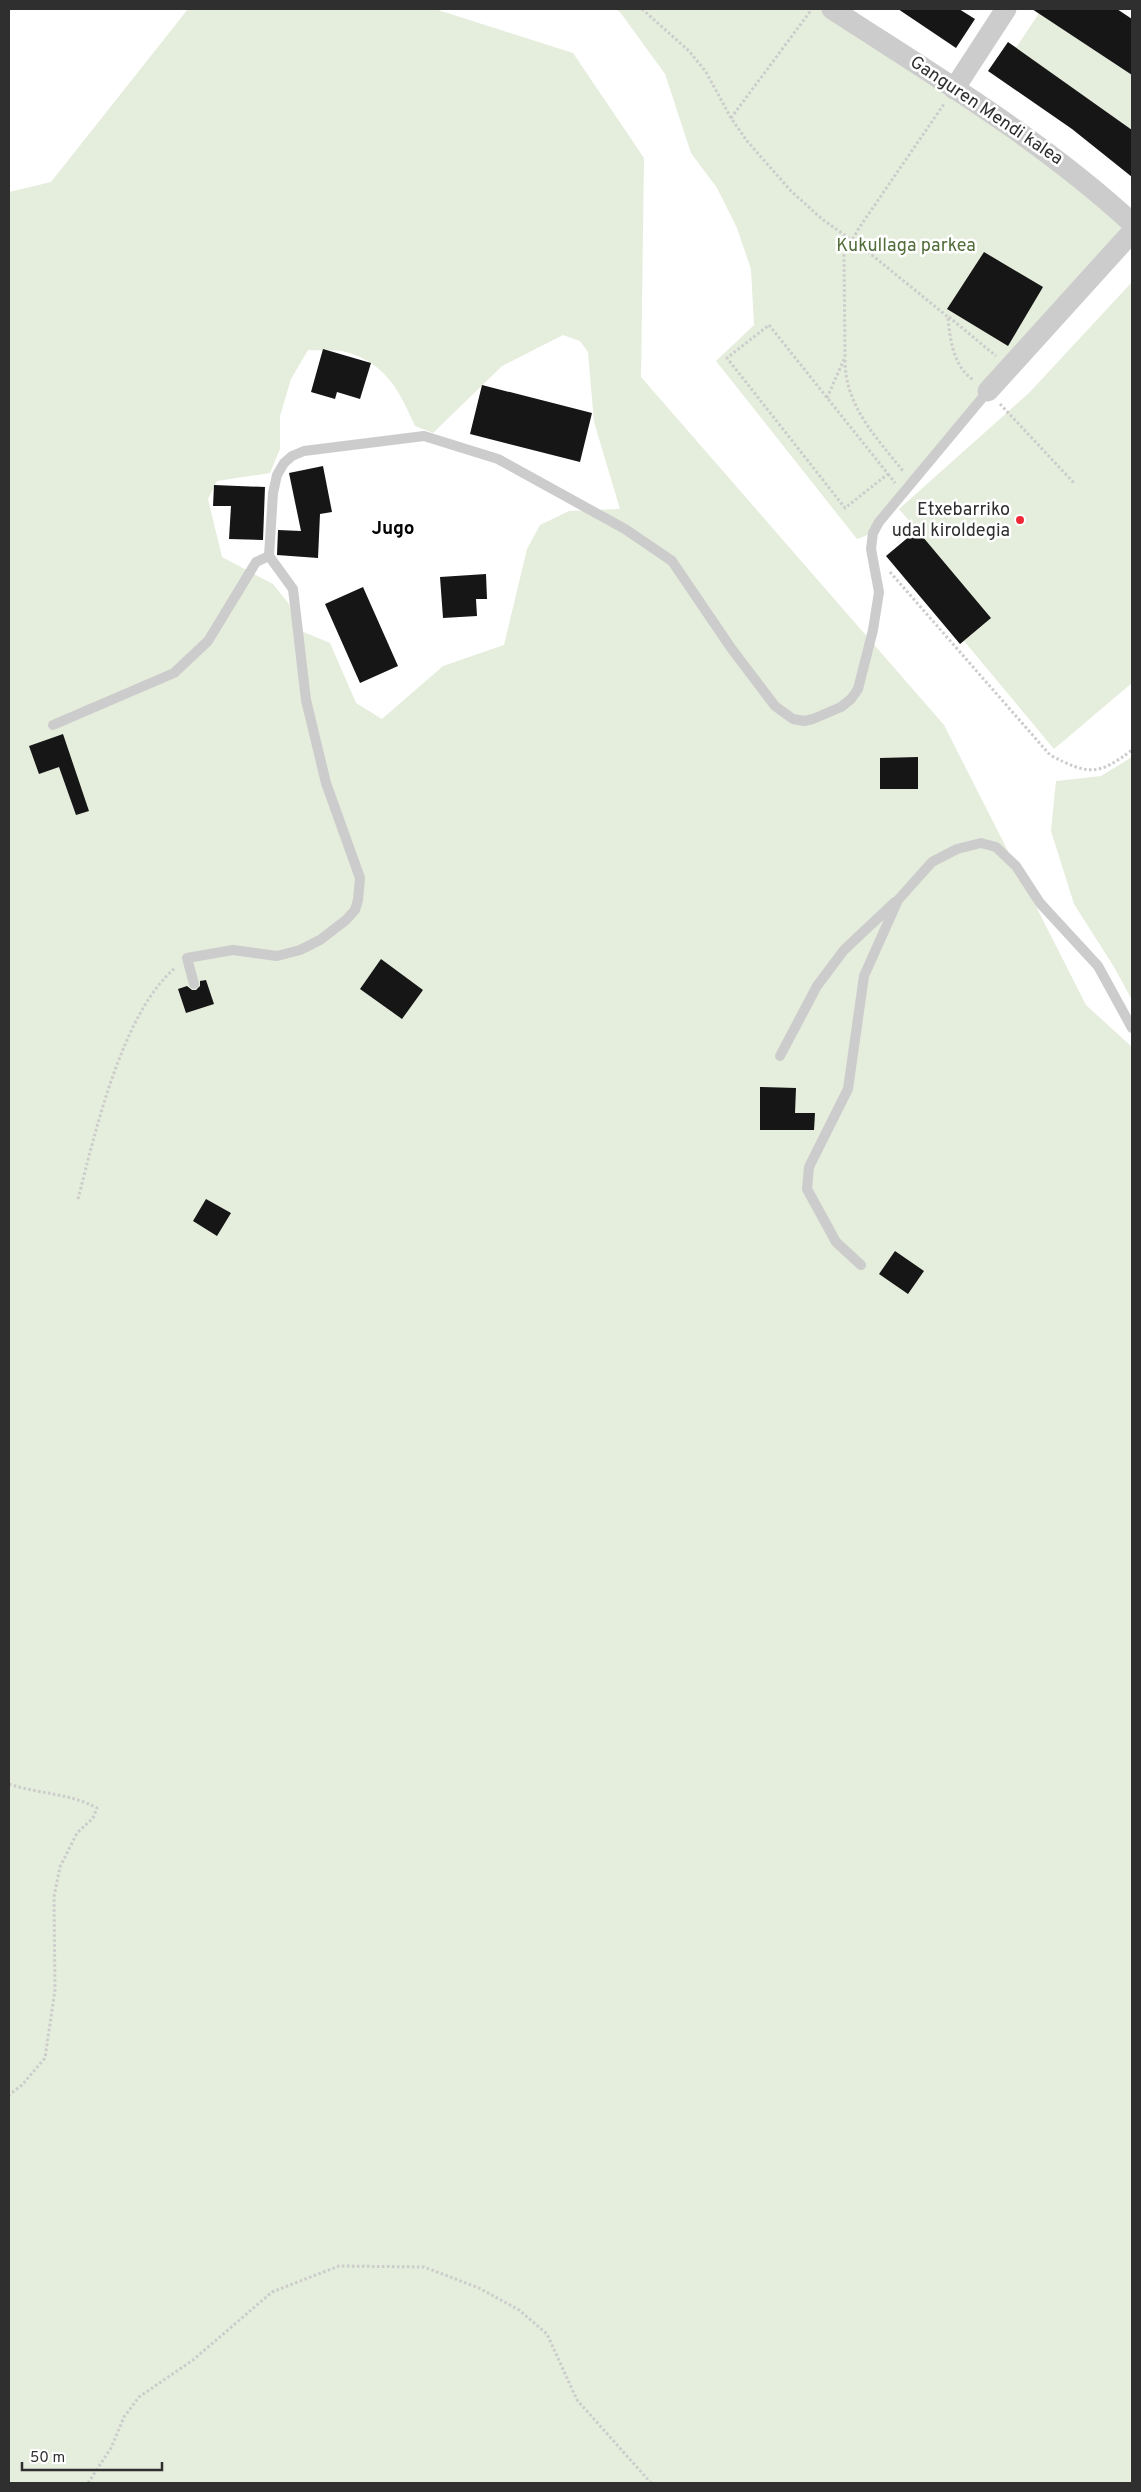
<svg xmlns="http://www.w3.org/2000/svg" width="1141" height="2492" viewBox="0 0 1141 2492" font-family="Overpass,sans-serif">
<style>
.green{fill:#e5eddc;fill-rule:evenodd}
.building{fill:#161616}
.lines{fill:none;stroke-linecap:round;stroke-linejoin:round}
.path{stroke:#ccc;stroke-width:3;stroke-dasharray:2.5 2.5;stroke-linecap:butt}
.lane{stroke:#ccc;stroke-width:10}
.street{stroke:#ccc;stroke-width:21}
.poi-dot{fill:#ef2735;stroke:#fff;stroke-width:2}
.labels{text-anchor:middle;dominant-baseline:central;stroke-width:5;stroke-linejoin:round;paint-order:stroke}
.street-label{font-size:18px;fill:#2f2f2f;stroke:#fff}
.park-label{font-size:18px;fill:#516d39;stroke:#fff}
.poi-label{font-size:18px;fill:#2f2f2f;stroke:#fff;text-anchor:end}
.neighbourhood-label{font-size:19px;font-weight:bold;fill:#000;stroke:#fff}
</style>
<rect width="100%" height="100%" fill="#fff"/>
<path class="green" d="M188,9H435L573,53L644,158L641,377L944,725L1086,1005L1132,1047V2483H9V192L51,182ZM563,335L580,341L588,352L594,422L620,509L569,511L540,525L527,549L504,645L443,666L382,719L356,703L330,643L294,628L289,604L273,584L222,557L208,499L217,481L270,473L280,449V416L291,379L308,350C320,351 335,349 346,352C386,363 400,392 415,426L433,433L502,366Z
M615,9H832L1132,223L1009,366L873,533L857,539L716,361L754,325L751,269L737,228L717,188L691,153L665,74L620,12Z
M1039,13L1132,75V130L1016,48Z
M1132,282V683L1054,749L964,641L960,644L886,556L917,530L899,509L1029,393Z
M1132,757V1000L1114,967L1074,904L1051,831L1056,781L1101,776Z"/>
<path class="building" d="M898,9H959L975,19L956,48Z
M1032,9H1117L1132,19V75Z
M1008,42L1132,130V177L1072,129L988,71Z
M984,252L1043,287L1008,346L947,309Z
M323,349L371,363L360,399L337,392L335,399L311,392Z
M482,385L592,413L580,462L470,434Z
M323,466L332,512L320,514L318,558L277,555L278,530L301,531L289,473Z
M214,485L265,487L263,540L229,539L231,506H213Z
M917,530L991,618L960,644L886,556Z
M486,574L487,599H476L477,616L443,618L440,577Z
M363,587L398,666L360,683L325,604Z
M63,734L89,811L76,815L59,767L39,774L29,746Z
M918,757V789H880V758Z
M381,959L423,990L402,1019L360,989Z
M206,980L214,1004L186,1013L178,989L187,986L192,990H196L200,986V981Z
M760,1087L796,1088L795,1113H815L814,1130H760Z
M206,1199L231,1213L217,1236L193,1221Z
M895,1251L924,1271L908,1294L879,1274Z"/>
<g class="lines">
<path class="path" d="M642,9L689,51L706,72L731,118L747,141L791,191L822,219L867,251L948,317C950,340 953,365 973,380
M731,118L812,9
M949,317L996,356
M769,325L888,474L845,508L727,358Z
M845,360C845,406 876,437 903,471
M827,398L845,357L844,254L859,228L944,104
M1000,404L1075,484
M888,474L895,483
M890,572L1050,755C1088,775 1098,776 1132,750
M78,1199C95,1133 122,1013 175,968
M9,1784C38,1794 70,1793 97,1808L93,1818L77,1833L60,1867L54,1897L55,1990L45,2058L22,2085L9,2095
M88,2483L111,2448L124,2417L139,2397L193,2360L272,2292L339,2266L424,2267L479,2288L519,2310L547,2334L577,2400L651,2483"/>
<path class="lane" d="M53,725L174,673L208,641L256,562L269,556
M194,984L187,958L233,950L277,956L300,950L320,940L346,920L355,910L358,900L360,878L326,783L306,700L293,589L269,556L273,493L277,475L284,463L292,456L304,451L424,436L498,459L625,529L672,561L731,648L775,706L793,719L804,721L813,719L841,707L851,699L858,689L873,630L879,592L871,549L873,533L879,522L988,391
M780,1056L817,986L844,950L895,902
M861,1265L836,1242L807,1189L809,1167L848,1089L864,976L898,900L932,862L957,849L981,843L996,847L1016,866L1040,903L1098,966L1132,1028"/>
<path class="street" d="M832,9C935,76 1042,140 1132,223
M954,89L1006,9
M988,391L1132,232"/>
</g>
<circle class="poi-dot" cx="1020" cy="520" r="5"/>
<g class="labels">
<g class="street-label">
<text transform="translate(986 111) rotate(34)">Ganguren Mendi kalea</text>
</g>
<g class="park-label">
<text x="906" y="246">Kukullaga parkea</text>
</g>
<g class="poi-label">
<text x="1010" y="510">Etxebarriko<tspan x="1010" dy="21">udal kiroldegia</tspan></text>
</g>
<g class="neighbourhood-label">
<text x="393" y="529">Jugo</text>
</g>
</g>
<rect width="1141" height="2492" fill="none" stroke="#2f2f2f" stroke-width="20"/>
<path d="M22 2462v8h140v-8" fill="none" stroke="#2f2f2f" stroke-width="2.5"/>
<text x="30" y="2462" font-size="15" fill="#2f2f2f" stroke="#ffffff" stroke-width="4" paint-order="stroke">50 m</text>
</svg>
